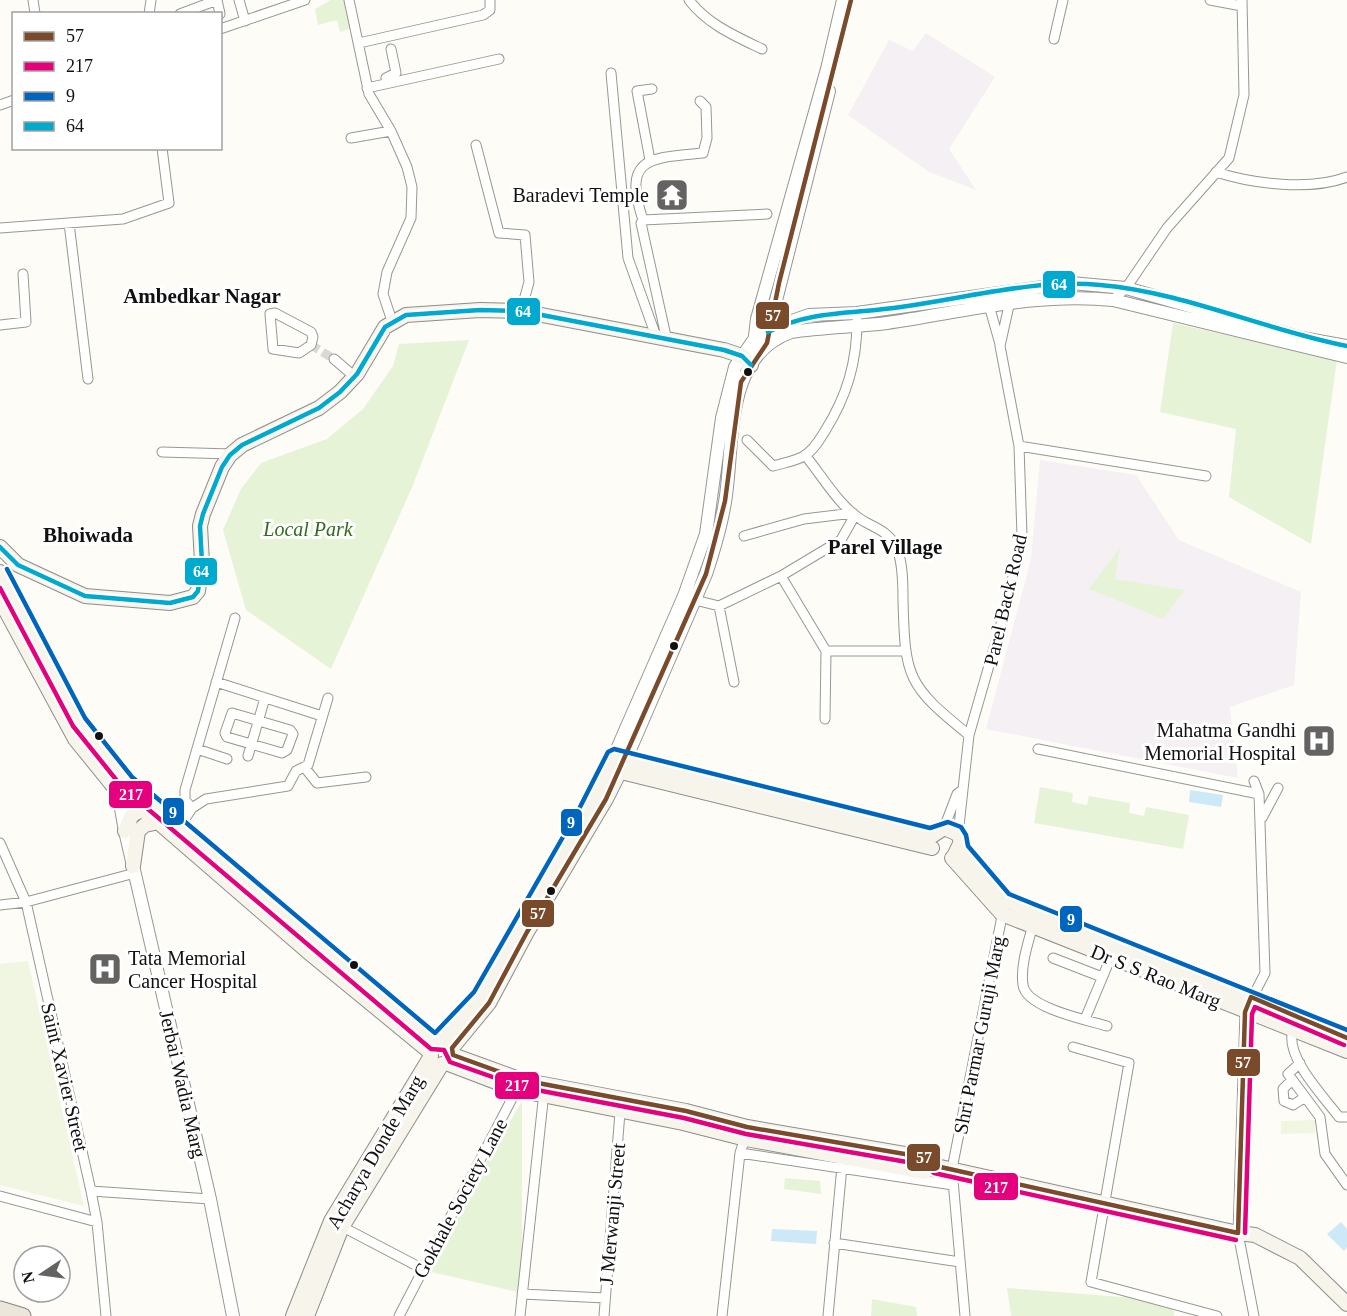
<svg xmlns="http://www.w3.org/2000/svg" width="1347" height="1316" viewBox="0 0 1347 1316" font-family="'Times New Roman',serif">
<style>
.industrial{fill:#f5f0f3}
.green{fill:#e7f3d7}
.pitch{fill:#f0f6e1}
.water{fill:#cde8f7}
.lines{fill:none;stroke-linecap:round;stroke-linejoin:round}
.minor-tunnel{stroke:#dad9d4;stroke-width:9;stroke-dasharray:9 4.5;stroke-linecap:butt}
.minor-casing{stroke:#979795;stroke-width:11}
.tertiary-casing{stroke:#979795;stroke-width:14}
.secondary-casing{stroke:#8e8d8b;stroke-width:16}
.trunk-casing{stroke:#858482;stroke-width:17}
.minor{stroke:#fffffe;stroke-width:9}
.tertiary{stroke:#fffffe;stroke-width:12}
.secondary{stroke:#f6f4eb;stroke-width:14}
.trunk{stroke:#ece5da;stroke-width:15}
.bus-1-casing{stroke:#fff;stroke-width:9}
.bus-2-casing{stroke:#fff;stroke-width:9}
.bus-3-casing{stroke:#fff;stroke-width:9}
.bus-4-casing{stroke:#fff;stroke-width:9}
.bus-1{stroke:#7a4b2a;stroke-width:4.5}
.bus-2{stroke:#e5007d;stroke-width:4.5}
.bus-3{stroke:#0065bd;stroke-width:4.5}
.bus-4{stroke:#00a9ce;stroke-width:4.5}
.bus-dot{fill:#111;stroke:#fff;stroke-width:2}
.labels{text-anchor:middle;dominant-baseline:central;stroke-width:6;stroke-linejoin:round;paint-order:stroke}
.poi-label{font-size:20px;fill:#111;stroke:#fff;text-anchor:end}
.park-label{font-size:20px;font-style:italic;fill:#2f6b1f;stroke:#fff}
.street-label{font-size:20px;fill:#111;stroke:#fff}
.neighbourhood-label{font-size:21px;font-weight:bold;fill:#111;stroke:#fff}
.line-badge{stroke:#fff;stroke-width:2}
.badge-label{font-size:16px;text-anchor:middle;font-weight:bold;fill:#fff}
</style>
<rect width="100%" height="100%" fill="#fdfcf7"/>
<path class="industrial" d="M926,33L995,77L949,149L976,190L929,172L848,115L889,40L913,51Z
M1040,460L1136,475L1179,540L1301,592L1294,685L1230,707L1238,778L986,729L1031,559Z"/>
<path class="green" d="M331,0H348L353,28L340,32L337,20L318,25L315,9Z
M1173,323L1337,360L1311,544L1229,497L1236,429L1160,412Z
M469,340L413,485L331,669L246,610L223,530L241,489L261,463L327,439L363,409L393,366L399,344Z
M1120,547L1115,579L1185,590L1163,619L1089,589Z
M1040,787L1073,793L1072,802L1087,805L1089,796L1130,803L1129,813L1144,816L1146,807L1189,815L1183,849L1034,823Z
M522,1101V1293L423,1270Z
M785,1178L820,1181L821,1194L784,1189Z
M1007,1288L1172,1301L1174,1316H1011Z
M872,1299L916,1307L917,1316H871Z"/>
<path class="pitch" d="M28,961L84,1206L0,1185V964Z
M1315,1120V1133L1281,1134V1121Z"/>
<path class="water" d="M1190,790L1223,795L1221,807L1189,802Z
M1341,1222L1347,1229V1247L1344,1251L1327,1234Z
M772,1229L817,1231L816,1244L771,1241Z"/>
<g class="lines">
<path class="minor-tunnel" d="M311,345L334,359"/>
<defs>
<path id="minor" d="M33,0L35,13
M239,0L245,21
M349,0L369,94L391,131L407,167L412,187L411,218L387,272L383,294L392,321
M689,0C707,24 735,36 762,49
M1210,0L1242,6
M149,14L151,0
M180,14L217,0L220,14
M220,29L305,0
M1054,39L1063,0
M359,43L483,15L490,10V0
M611,73L628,258L657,339
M386,78L396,73L391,49
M367,88L499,59
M0,105L14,100
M351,138L391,131
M476,145L499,233L525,235L529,282L521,311
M650,160L637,91L652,89
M1216,172C1253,184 1311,191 1347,177
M643,220C622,157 649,158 703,153L707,138L706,107L700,101
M69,223L88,379
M0,228L123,219L169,203L162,148
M1113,300L1126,288L1167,228L1229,158L1244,95L1242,0
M988,302L1000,344
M275,313L311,332L313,337L311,345L299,353L273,349L270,314Z
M0,325L26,322L23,274
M667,341L641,223L643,220L767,214
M334,359L355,377
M747,440L773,466C783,463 796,461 804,456C814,450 820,439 825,431C847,396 857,362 857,321
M1019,446L1206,476
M162,452L232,454
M805,455C823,477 841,510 867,523C879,529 892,535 897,549C903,563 903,585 903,600C905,678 907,685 969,735
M744,536L804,519L853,513
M781,576L826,651H904
M695,600L719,606L781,576L841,540L855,515
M719,606L734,682
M216,682L322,716
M232,713L290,730L293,734L287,750L282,753L227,737L225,733Z
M825,719L826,651
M197,749L227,759
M1038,749L1259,794
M248,756L265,698
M305,768L317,783L366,777
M192,808L185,800V790L235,618
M1262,818L1278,788
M181,825L192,808L206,799L288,786L296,771L308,765L328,698
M944,828L957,794L961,791
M958,835L969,735L1007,603L1022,536L1019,446L1000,346L1010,301
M0,843L26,902L91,1191L97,1222L106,1316
M0,905L26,902L135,873
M1034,921C1029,940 1020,965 1023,985C1026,1008 1087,1020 1107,1026
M1053,958L1102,977
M1085,1019L1113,952
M1293,1030C1284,1056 1324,1097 1339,1117H1347
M1073,1047L1129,1063L1091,1282L1217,1316
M1300,1063L1288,1074L1320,1117L1325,1154L1347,1185
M1292,1080L1283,1089L1284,1101L1293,1105L1305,1097
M740,1153L953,1185
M91,1191L210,1199
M0,1196L97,1222
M337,1224L423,1269
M834,1243L960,1262
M522,1294L605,1298
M399,1316L518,1087
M520,1316L544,1092
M604,1316L620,1112
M722,1316L740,1153L746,1135
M828,1316L842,1166
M965,1316L952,1169L1003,911
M1254,1316L1238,1233L1245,1012L1265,973L1259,794L1254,781"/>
<path id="tertiary" d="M767,336L829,91
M754,344L757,319L827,69L843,0
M614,756L684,596L706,534L722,418L735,367L753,341L780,325L809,315L857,313L1071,283L1126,288L1302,338L1347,346
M626,759L706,574C714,550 721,527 725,502C735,444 722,357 791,332C823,327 855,327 887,323C963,312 1036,292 1113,300L1347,357
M121,788L118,792L125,831L210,1199L233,1316"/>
<path id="secondary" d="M0,547L18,565L85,596L170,603L193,597L198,591L202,563L200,526L203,514L222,467L230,455L242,445L319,408L340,392L357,374L385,327L406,315L480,310L521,311L724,350L742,356L751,365
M0,572L79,722L127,782L436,1043
M0,600L75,739L118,792L159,823L307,951L430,1052
M613,770L932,848
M125,831L132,815L149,806
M932,836L944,828L958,834L961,842L954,856
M960,849L1005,900L1347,1038
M952,858L1002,914L1347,1051
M133,866L138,831L145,825L164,821
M440,1041L480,997L586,813L614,756L932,836
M452,1048L489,1003L527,932L606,799L626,759
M453,1055L522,1080L686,1111L747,1127L928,1158L936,1166L1238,1233L1255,1235L1300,1258L1347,1304
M446,1063L517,1090L683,1123L746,1139L924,1172L936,1166
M293,1316L331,1221L431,1056
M307,1316L342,1227L442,1064"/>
<path id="trunk" d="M0,1309L23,1316"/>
</defs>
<use href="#minor" class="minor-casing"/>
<use href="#tertiary" class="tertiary-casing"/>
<use href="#secondary" class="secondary-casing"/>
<use href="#trunk" class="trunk-casing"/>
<use href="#minor" class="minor"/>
<use href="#tertiary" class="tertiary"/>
<use href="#secondary" class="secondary"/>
<use href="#trunk" class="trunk"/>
<defs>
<path id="bus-1" d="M851,0L779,283L767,343L741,382L725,501L706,574L606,799L527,932L489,1003L452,1048L453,1055L522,1080L686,1111L747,1127L928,1158L936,1166L1238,1233
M1238,1233L1245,1012L1251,997L1347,1038"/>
<path id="bus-2" d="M0,588L73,726L122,787L431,1049L444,1050L450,1062L521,1087L684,1118L746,1134L924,1165L934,1173L1236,1240
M1245,1233L1252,1014L1255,1007L1344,1045"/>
<path id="bus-3" d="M7,569L85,718L132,777L435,1033L474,992L579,809L608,752L614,749L930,828L948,822L961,827L966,835L968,846L1009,894L1347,1030"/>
<path id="bus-4" d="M768,332C811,310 855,314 901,307C966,298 1034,279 1100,285C1184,292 1264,330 1347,346
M0,547L18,565L85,596L170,603L193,597L198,591L202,563L200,526L203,514L222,467L230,455L242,445L319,408L340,392L357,374L385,327L406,315L480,310L521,311L724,350L742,356L751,365"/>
</defs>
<use href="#bus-1" class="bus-1-casing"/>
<use href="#bus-2" class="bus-2-casing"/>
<use href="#bus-3" class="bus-3-casing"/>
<use href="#bus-4" class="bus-4-casing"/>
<use href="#bus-1" class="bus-1"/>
<use href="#bus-2" class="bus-2"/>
<use href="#bus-3" class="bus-3"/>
<use href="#bus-4" class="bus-4"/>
</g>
<defs>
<symbol id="temple-square" viewBox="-11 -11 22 22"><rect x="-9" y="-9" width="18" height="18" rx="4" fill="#646362" stroke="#fff"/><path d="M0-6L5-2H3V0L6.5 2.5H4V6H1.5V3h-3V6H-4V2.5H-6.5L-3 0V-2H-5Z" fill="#fff"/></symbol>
<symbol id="hospital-square" viewBox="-11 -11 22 22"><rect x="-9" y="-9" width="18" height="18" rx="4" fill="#646362" stroke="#fff"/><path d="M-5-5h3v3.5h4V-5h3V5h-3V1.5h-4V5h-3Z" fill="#fff"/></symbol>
</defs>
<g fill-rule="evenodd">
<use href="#temple-square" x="653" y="176" width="38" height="38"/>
<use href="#hospital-square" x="1300" y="722" width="38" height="38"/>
<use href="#hospital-square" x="86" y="950" width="38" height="38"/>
</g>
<g class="bus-dot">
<circle cx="748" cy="372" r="5"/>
<circle cx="674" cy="646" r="5"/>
<circle cx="99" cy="736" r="5"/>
<circle cx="551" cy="891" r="5"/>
<circle cx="354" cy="965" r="5"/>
</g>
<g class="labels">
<g class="poi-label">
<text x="649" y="195">Baradevi Temple</text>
<text x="1296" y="730">Mahatma Gandhi<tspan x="1296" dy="23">Memorial Hospital</tspan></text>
<text x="128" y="958" text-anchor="start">Tata Memorial<tspan x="128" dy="23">Cancer Hospital</tspan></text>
</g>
<g class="park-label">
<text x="308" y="529">Local Park</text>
</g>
<g class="street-label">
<text transform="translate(1005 600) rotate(-77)">Parel Back Road</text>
<text transform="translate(1156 976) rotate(22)">Dr S S Rao Marg</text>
<text transform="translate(979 1035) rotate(-79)">Shri Parmar Guruji Marg</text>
<text transform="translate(65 1077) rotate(77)">Saint Xavier Street</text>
<text transform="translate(183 1084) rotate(77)">Jerbai Wadia Marg</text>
<text transform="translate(375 1152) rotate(-60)">Acharya Donde Marg</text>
<text transform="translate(460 1198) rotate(-62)">Gokhale Society Lane</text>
<text transform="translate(612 1214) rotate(-85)">J Merwanji Street</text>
</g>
<g class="neighbourhood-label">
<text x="202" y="296">Ambedkar Nagar</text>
<text x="88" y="535">Bhoiwada</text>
<text x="885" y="547">Parel Village</text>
</g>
</g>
<g class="line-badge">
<rect x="1042" y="270" width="34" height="29" rx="6" fill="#00a9ce"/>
<rect x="506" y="297" width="35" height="29" rx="6" fill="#00a9ce"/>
<rect x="755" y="301" width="35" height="29" rx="6" fill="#7a4b2a"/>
<rect x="184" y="557" width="34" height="29" rx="6" fill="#00a9ce"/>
<rect x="108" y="780" width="45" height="29" rx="6" fill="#e5007d"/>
<rect x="162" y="797" width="23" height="29" rx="6" fill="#0065bd"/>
<rect x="560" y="808" width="23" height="29" rx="6" fill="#0065bd"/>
<rect x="521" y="899" width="34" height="29" rx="6" fill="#7a4b2a"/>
<rect x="1059" y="905" width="24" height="28" rx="6" fill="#0065bd"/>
<rect x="1226" y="1048" width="35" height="29" rx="6" fill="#7a4b2a"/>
<rect x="494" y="1071" width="46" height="29" rx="6" fill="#e5007d"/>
<rect x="906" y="1143" width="35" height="29" rx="6" fill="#7a4b2a"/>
<rect x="973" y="1172" width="46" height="29" rx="6" fill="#e5007d"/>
</g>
<g class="badge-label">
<text x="1059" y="290">64</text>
<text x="523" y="317">64</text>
<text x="773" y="321">57</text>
<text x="201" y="577">64</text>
<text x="131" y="800">217</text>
<text x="173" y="818">9</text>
<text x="571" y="828">9</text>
<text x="538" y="919">57</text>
<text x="1071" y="925">9</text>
<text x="1243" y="1068">57</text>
<text x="517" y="1091">217</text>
<text x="924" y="1163">57</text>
<text x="996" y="1193">217</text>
</g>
<rect x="12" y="12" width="210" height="138" fill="#ffffff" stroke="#a0a0a0" stroke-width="1.5"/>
<rect x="24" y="32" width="30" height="9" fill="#7a4b2a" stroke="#a0a0a0" stroke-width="1.5"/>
<text x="66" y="42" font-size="18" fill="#111111">57</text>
<rect x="24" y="62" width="30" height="9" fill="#e5007d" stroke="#a0a0a0" stroke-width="1.5"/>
<text x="66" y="72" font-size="18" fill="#111111">217</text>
<rect x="24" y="92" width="30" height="9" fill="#0065bd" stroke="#a0a0a0" stroke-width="1.5"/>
<text x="66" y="102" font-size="18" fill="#111111">9</text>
<rect x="24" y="122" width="30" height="9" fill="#00a9ce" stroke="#a0a0a0" stroke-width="1.5"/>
<text x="66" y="132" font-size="18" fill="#111111">64</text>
<g transform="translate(42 1274) rotate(257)"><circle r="28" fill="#ffffff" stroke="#a0a0a0" stroke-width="1.5"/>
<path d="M0-4.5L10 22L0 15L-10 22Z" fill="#646362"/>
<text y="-9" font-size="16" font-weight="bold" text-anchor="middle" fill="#111111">N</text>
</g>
</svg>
